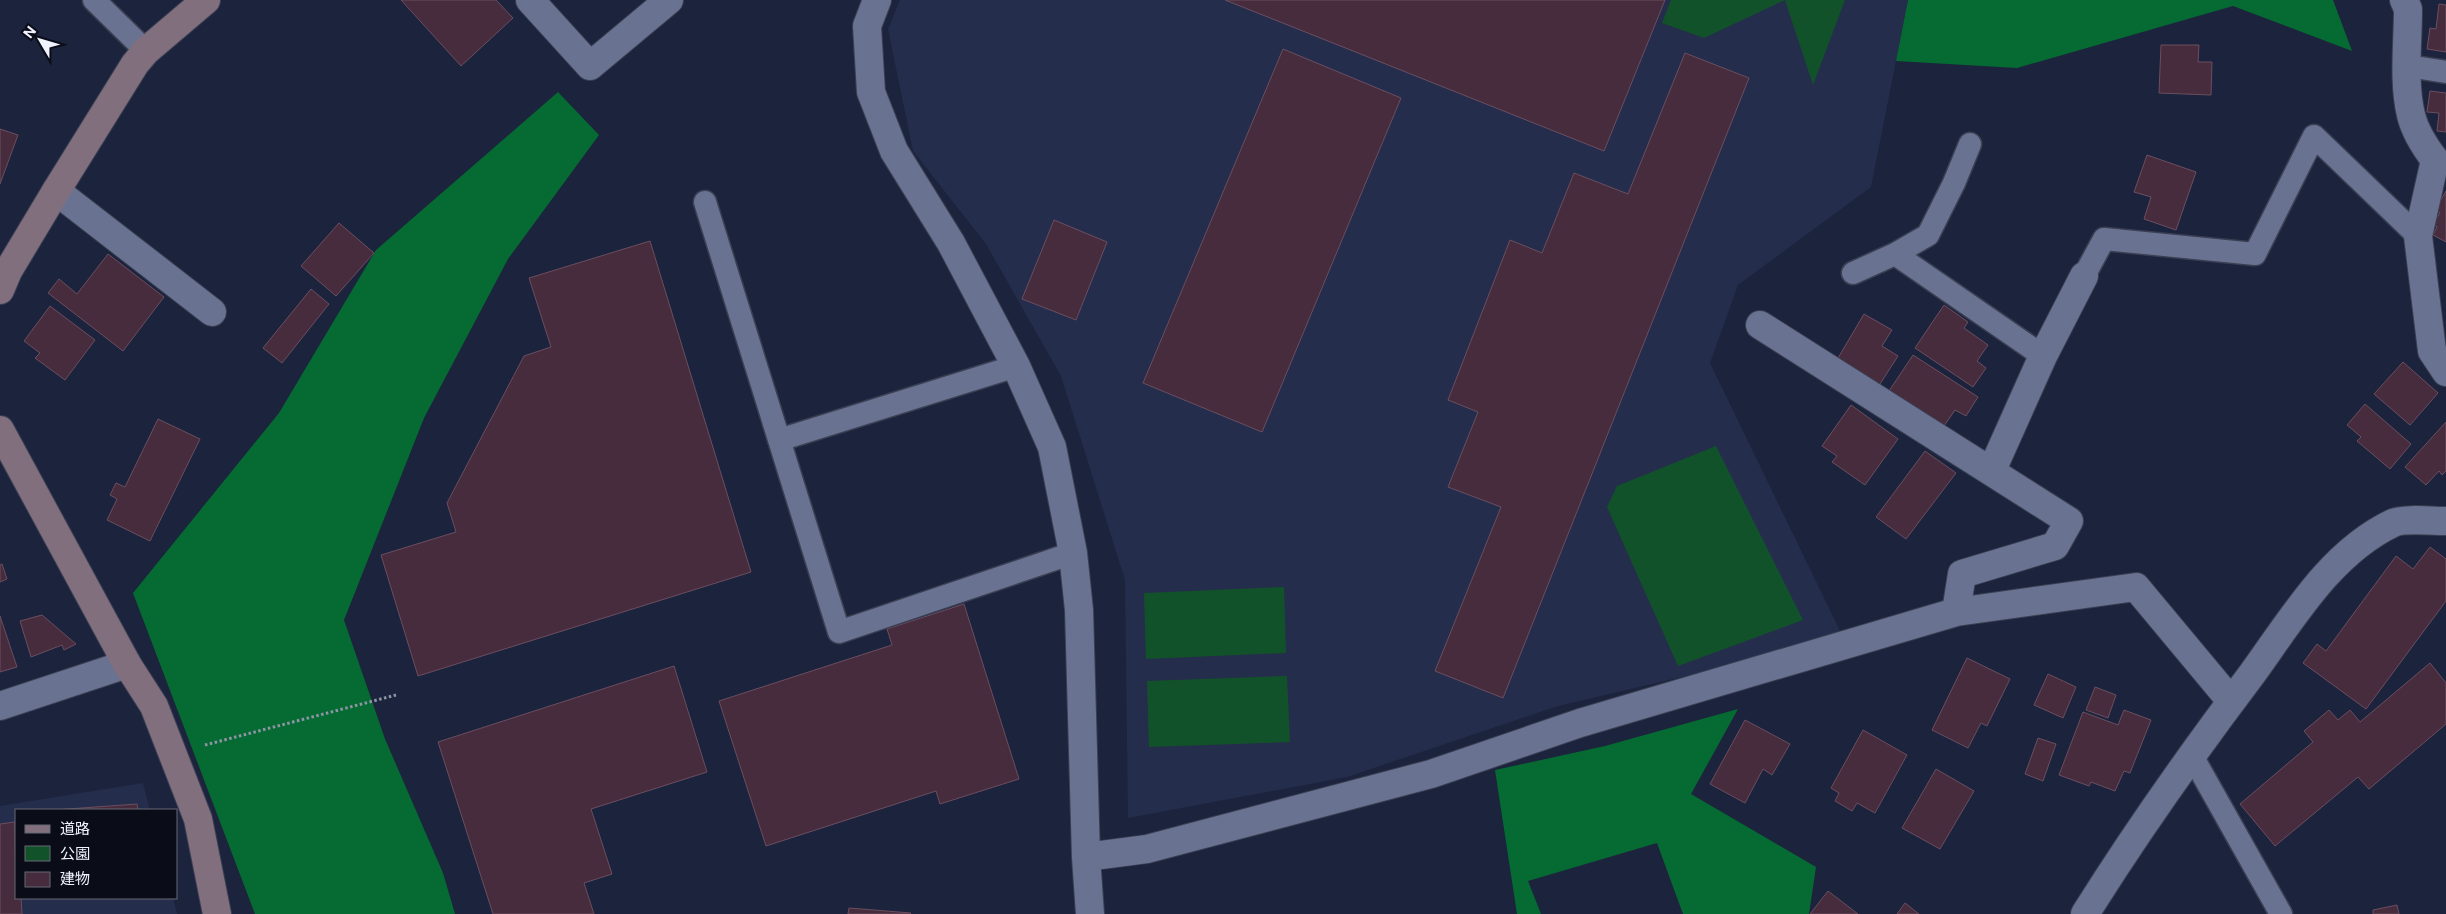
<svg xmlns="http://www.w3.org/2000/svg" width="2446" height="914" viewBox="0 0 2446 914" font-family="'Public Sans','Noto Sans JP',sans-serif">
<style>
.built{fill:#252d4c}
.green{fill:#12522a}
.forest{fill:#056b33}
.building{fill:#472c3d;stroke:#6b4e61}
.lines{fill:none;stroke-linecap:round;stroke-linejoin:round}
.lane-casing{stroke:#3a3f53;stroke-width:25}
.street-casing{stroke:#3a3f53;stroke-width:30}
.secondary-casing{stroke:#3a3f53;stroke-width:30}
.path{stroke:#9095a6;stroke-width:3;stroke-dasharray:2.5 2.5;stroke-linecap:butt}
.lane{stroke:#697391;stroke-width:22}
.street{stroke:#697391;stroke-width:28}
.secondary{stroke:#816f7e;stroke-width:28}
</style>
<rect width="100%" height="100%" fill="#1c233c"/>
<path class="built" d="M900,0H1908L1871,187L1738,285L1710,363L1844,639L1558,706L1347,777L1128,818L1125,580L1061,376L986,244L913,151L888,29Z
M143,783L150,810H16V898H173L177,914H0V806Z"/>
<path class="green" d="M1671,0H1845L1813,85L1785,0L1704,38L1662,23Z
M1716,446L1803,620L1678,666L1607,507L1617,486Z
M1284,587L1286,653L1146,659L1144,593Z
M1287,676L1290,742L1149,747L1147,681Z"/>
<path class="forest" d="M1908,0H2333L2352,51L2233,6L2017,68L1896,61Z
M558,92L599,135L508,259L424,418L344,620L385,739L443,873L455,914H255L133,593L279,413L376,250Z
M1738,709L1691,794L1816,867L1809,914H1683L1657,843L1528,881L1541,914H1517L1495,770L1605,746Z"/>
<path class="building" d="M401,0H496L513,18L461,66Z
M1225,0H1665L1604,151Z
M2439,4L2446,5V52L2427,49L2430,28L2436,29Z
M2161,45H2199L2198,62H2212L2211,95L2159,93Z
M1283,49L1401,98L1262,432L1143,383Z
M1685,53L1749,78L1503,698L1435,671L1501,507L1448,487L1478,412L1448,400L1510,240L1542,253L1574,173L1628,194Z
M2430,91L2446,93V132L2437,131L2439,113L2427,112Z
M0,129L18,135L0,184Z
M2147,155L2196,172L2176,230L2144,219L2151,197L2134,192Z
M2446,191V242L2433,235L2437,227L2433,224L2440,213L2435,210Z
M1054,220L1107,242L1076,320L1022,299Z
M339,223L374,253L336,296L301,266Z
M650,241L751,572L418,676L381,555L456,532L447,503L524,356L551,347L529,278Z
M108,254L164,297L123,351L48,293L59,279L77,294Z
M311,289L329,304L282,363L263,348Z
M1944,305L1968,322L1964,328L1988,345L1977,361L1986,368L1973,387L1915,348Z
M50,306L95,340L65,380L35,358L40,353L24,341Z
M1864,314L1892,330L1882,346L1898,356L1880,384L1838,358Z
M1913,355L1978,397L1966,416L1955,410L1944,426L1889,391Z
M2403,362L2438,393L2410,425L2374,394Z
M2365,404L2411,444L2390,469L2357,441L2361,437L2347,425Z
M1851,405L1898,439L1865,485L1832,462L1837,456L1822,446Z
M158,419L200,439L150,541L107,520L117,499L110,495L116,483L125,487Z
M2446,422V471L2442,475L2439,471L2426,485L2405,467Z
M1925,451L1956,473L1906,539L1876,517Z
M2430,547L2446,559V601L2366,709L2303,663L2317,644L2326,651L2396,556L2413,569Z
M2,564L7,579L0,582V565Z
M964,604L1019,779L940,804L936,791L766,846L719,701L892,645L887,629Z
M42,615L76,644L64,650L62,645L31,657L20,621Z
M0,616L17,667L0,672Z
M1967,658L2010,679L1987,726L1981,723L1968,748L1932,730Z
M2430,663L2446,683V724L2369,789L2358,777L2275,846L2240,804L2313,742L2304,731L2329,710L2338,720L2350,710L2360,722Z
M674,666L707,772L591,809L612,874L584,883L594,914H493L438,742Z
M2048,674L2076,687L2063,718L2034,705Z
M2095,687L2116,695L2108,718L2086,710Z
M2124,710L2151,720L2130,773L2124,771L2115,791L2091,782L2089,786L2059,775L2083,712L2118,725Z
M1745,720L1790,744L1772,775L1763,769L1745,803L1710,784Z
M1863,730L1907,755L1875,813L1857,803L1852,811L1835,801L1839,793L1831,788Z
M2038,738L2056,744L2043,781L2025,774Z
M1936,769L1974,791L1940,849L1902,828Z
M137,804L138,810H54Z
M15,822L16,898H21L22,914H0V824Z
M1828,891L1858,914H1810Z
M1905,903L1919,914H1897Z
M2397,905L2399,914H2373V910Z
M849,908L911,913L910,914H848Z"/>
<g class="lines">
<defs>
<path id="lane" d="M94,0L146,51
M2408,66L2446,72
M705,202L839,632L1073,553
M1895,254L2043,356
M1853,273L1895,254L1928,235L1954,183L1970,144
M2084,276L2104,239L2255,254L2314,136L2418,236
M779,440L1016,366
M2191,754L2281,914"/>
<path id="street" d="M530,0L590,66L669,0
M877,0L867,26L871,92L894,151L951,243L1016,366L1052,447L1073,553L1079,610L1086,857L1090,914
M2404,0L2408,9C2408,43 2403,82 2411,115C2415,132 2425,147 2435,160L2418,236L2432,351L2446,372
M56,191L212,312
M1760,325L2069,521L2055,546L1962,574L1956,612
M1992,470L2043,356L2084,276
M0,706L127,664
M1086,857L1147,849L1431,774L1580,723L1956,612L2136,587L2231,701
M2085,914C2137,831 2193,752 2252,674C2292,619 2330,553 2393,523C2403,518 2434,521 2446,521"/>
<path id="secondary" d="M0,290L8,271L56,191L135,64L146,51L206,0
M0,430L127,664L154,706L198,819L217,914"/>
</defs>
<use href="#lane" class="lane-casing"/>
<use href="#street" class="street-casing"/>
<use href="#secondary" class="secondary-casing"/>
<path class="path" d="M205,745L396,695"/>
<use href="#lane" class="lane"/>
<use href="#street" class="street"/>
<use href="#secondary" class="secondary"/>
</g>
<rect x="15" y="809" width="162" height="90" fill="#0a0d18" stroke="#666974"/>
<rect x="25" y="825" width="25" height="8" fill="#816f7e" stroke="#666974"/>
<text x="60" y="834" font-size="15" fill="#f1f4ff">道路</text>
<rect x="25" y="846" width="25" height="15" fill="#12522a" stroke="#666974"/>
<text x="60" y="859" font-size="15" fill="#f1f4ff">公園</text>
<rect x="25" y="872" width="25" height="15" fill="#472c3d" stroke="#666974"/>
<text x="60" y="884" font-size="15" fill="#f1f4ff">建物</text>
<g transform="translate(40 40) rotate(308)" stroke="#0a0d18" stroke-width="4" paint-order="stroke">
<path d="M0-4L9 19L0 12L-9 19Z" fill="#f1f4ff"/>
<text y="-8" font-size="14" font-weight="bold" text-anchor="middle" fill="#f1f4ff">N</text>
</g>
</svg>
